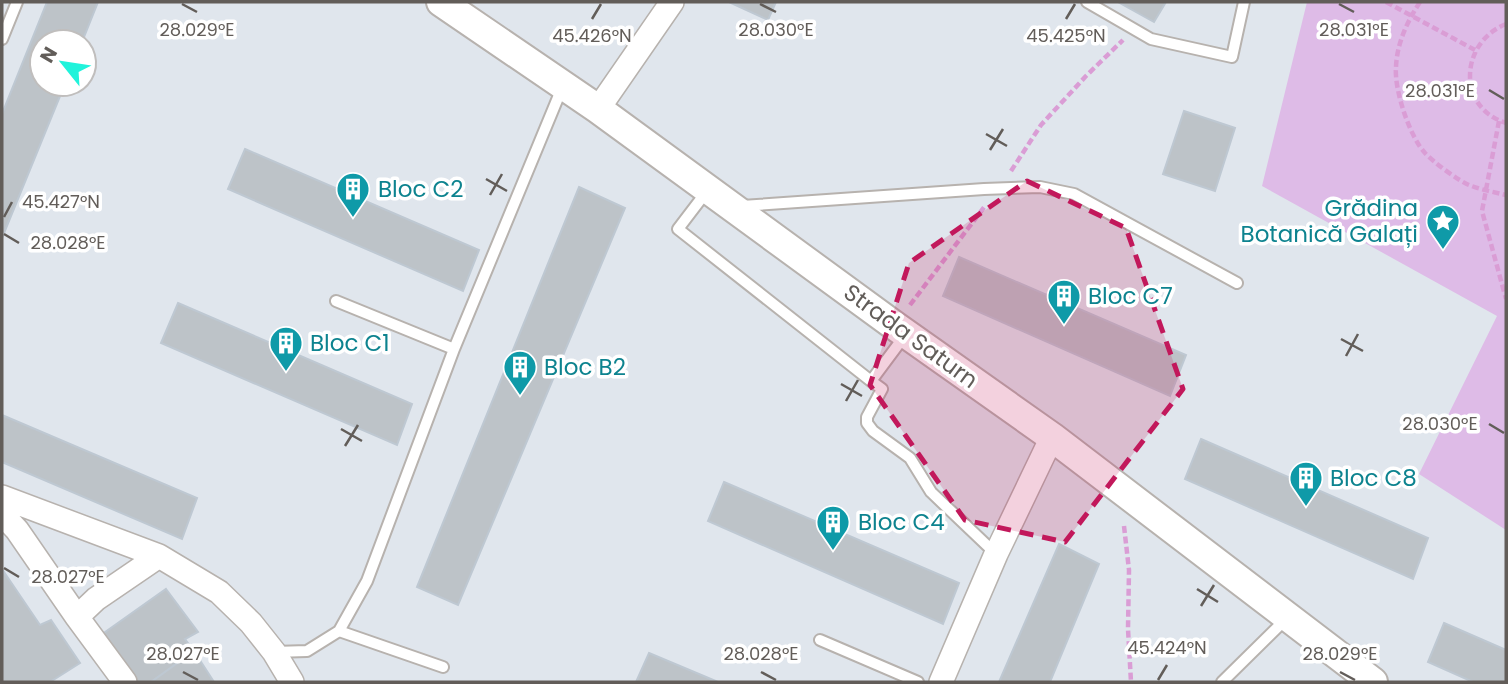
<svg xmlns="http://www.w3.org/2000/svg" width="1508" height="684" viewBox="0 0 1508 684" font-family="Poppins,sans-serif">
<style>
.green{fill:#debbe7}
.building{fill:#bdc3c8;stroke:#bec8d2;stroke-width:2}
.lines{fill:none;stroke-linecap:round;stroke-linejoin:round}
.service-casing{stroke:#b7b2ae;stroke-width:14}
.minor-casing{stroke:#b7b2ae;stroke-width:26}
.tertiary-casing{stroke:#b7b2ae;stroke-width:32}
.path{stroke:#da9dd5;stroke-width:4.5;stroke-dasharray:7 3.5;stroke-linecap:butt}
.service{stroke:#fff;stroke-width:10}
.minor{stroke:#fff;stroke-width:23}
.tertiary{stroke:#fff;stroke-width:28}
.marked{fill:#c2185b;fill-opacity:0.2;stroke:#c2185b;stroke-width:5;stroke-dasharray:14 9;stroke-linejoin:round}
.ticks{fill:none;stroke:#625d59;stroke-width:2.5}
.labels{text-anchor:middle;dominant-baseline:central;stroke-width:7;stroke-linejoin:round;paint-order:stroke}
.culture-label{font-size:23px;fill:#0d838f;stroke:#fff;text-anchor:start}
.street-label{font-size:23px;fill:#625d59;stroke:#fff}
.ticks-label{font-size:18px;text-anchor:middle;fill:#625d59;stroke:#fff;stroke-width:7;stroke-linejoin:round;paint-order:stroke}
</style>
<rect width="100%" height="100%" fill="#e0e6ed"/>
<path class="green" d="M1307,2H1506V530L1419,474L1497,316L1262,186Z"/>
<path class="building" d="M47,2H98L82,42H42V84H65L2,238V114Z
M729,2H776L768,20Z
M1118,2H1166L1154,22Z
M1184,111L1235,128L1215,191L1163,174Z
M245,149L479,250L463,291L228,189Z
M579,187L625,208L458,605L417,587Z
M959,257L1186,355L1170,396L943,296Z
M178,303L412,404L397,445L161,343Z
M2,415L197,498L182,539L2,462Z
M1201,439L1428,538L1413,579L1185,479Z
M724,482L959,583L943,624L708,521Z
M1059,544L1099,564L1050,682H999Z
M2,569L40,625L51,620L80,663L50,682H3L2,680Z
M166,589L198,632L185,639L194,651L151,682H135L101,635Z
M1444,623L1506,650V682H1473L1428,662Z
M194,651L214,682H151Z
M649,653L718,682H636Z"/>
<g class="lines">
<defs>
<path id="service" d="M1087,2L1151,39L1232,57L1244,2
M2,39L17,2
M707,191L678,229L871,381L906,334
M742,206L984,189L1040,187L1074,194L1237,283
M336,301L454,349
M871,381L882,389L867,417V423L873,431L910,458L931,492L996,554
M339,631L443,667
M820,640L918,682
M274,652L307,651L339,631L367,581L454,349L562,88
M1222,682L1287,618"/>
<path id="minor" d="M598,109L672,2
M2,497L159,556L219,592L251,623L274,652L292,682
M2,514L17,530L77,617L125,682
M77,617L96,599L159,556
M941,682L996,554L1052,437"/>
<path id="tertiary" d="M441,2L598,109L895,326L1052,437L1373,682"/>
</defs>
<use href="#service" class="service-casing"/>
<use href="#minor" class="minor-casing"/>
<use href="#tertiary" class="tertiary-casing"/>
<path class="path" d="M1386,2L1475,50
M1420,2C1407,22 1397,43 1396,67C1394,90 1410,137 1425,153C1433,162 1459,181 1469,185C1481,190 1494,192 1506,195
M1506,24C1459,43 1457,108 1506,123
M1499,121L1482,211L1506,299
M1011,171L1041,125L1086,76L1123,40
M910,305L985,206
M1124,526L1129,570L1128,629L1131,682"/>
<use href="#service" class="service"/>
<use href="#minor" class="minor"/>
<use href="#tertiary" class="tertiary"/>
</g>
<path class="marked" d="M1027,181L1126,228L1183,389L1065,542L965,520L870,385L909,263Z"/>
<path class="ticks" d="M182,4L197,12M760,4L776,12M1339,4L1354,12M592,19L601,4M1066,19L1075,4M1489,90L1504,99M986,134L1007,146M990,150L1003,129M486,179L507,191M490,195L502,174M4,217L12,202M4,234L19,243M1341,339L1363,351M1346,356L1358,334M841,384L862,396M846,401L858,380M1489,424L1504,433M341,429L362,441M345,446L358,425M4,568L19,577M1197,589L1218,602M1201,606L1214,585M183,672L198,680M761,672L776,680M1340,672L1355,680M1158,680L1167,665"/>
<defs>
<symbol id="building-pin" viewBox="-11 -11 22 30"><path d="M0 17L-7.5 6A9.5 9.5 0 1 1 7.5 6Z" fill="#0f9aa8" stroke="#fff"/><path d="M-4-6H4V6H1V3H-1V6H-4ZM-2.5-4.3h1.7v1.8h-1.7ZM.8-4.3h1.7v1.8H.8ZM-2.5-1h1.7V.8h-1.7ZM.8-1h1.7V.8H.8Z" fill="#fff"/></symbol>
<symbol id="sight-pin" viewBox="-11 -11 22 30"><path d="M0 17L-7.5 6A9.5 9.5 0 1 1 7.5 6Z" fill="#0f9aa8" stroke="#fff"/><path d="M0-6L1.8-2.2L6-1.7L2.9 1.2L3.7 5.4L0 3.3L-3.7 5.4L-2.9 1.2L-6-1.7L-1.8-2.2Z" fill="#fff"/></symbol>
</defs>
<g fill-rule="evenodd">
<use href="#building-pin" x="334" y="170" width="38" height="52"/>
<use href="#sight-pin" x="1424" y="202" width="38" height="52"/>
<use href="#building-pin" x="1045" y="277" width="38" height="52"/>
<use href="#building-pin" x="267" y="324" width="38" height="52"/>
<use href="#building-pin" x="501" y="348" width="38" height="52"/>
<use href="#building-pin" x="1287" y="459" width="38" height="52"/>
<use href="#building-pin" x="814" y="503" width="38" height="52"/>
</g>
<g class="labels">
<g class="culture-label">
<text x="378" y="189">Bloc C2</text>
<text x="1418" y="208" text-anchor="end">Grădina<tspan x="1418" dy="26">Botanică Galați</tspan></text>
<text x="1088" y="296">Bloc C7</text>
<text x="310" y="343">Bloc C1</text>
<text x="544" y="367">Bloc B2</text>
<text x="1330" y="478">Bloc C8</text>
<text x="858" y="522">Bloc C4</text>
</g>
<g class="street-label">
<text transform="translate(911 336) rotate(36)">Strada Saturn</text>
</g>
</g>
<g class="ticks-label">
<text x="197" y="36">28.029°E</text>
<text x="776" y="36">28.030°E</text>
<text x="1354" y="36">28.031°E</text>
<text x="592" y="42">45.426°N</text>
<text x="1066" y="42">45.425°N</text>
<text x="1440" y="97">28.031°E</text>
<text x="61" y="208">45.427°N</text>
<text x="68" y="249">28.028°E</text>
<text x="1440" y="430">28.030°E</text>
<text x="68" y="583">28.027°E</text>
<text x="1167" y="654">45.424°N</text>
<text x="183" y="660">28.027°E</text>
<text x="761" y="660">28.028°E</text>
<text x="1340" y="660">28.029°E</text>
</g>
<rect width="1508" height="684" fill="none" stroke="#625d59" stroke-width="7"/>
<g transform="translate(63 63) rotate(300)"><circle r="33" fill="#ffffff" stroke="#c0bebd" stroke-width="2"/>
<path d="M0-5L12 26L0 18L-12 26Z" fill="#20f3db"/>
<text y="-10" font-size="19" font-weight="bold" text-anchor="middle" fill="#625d59">N</text>
</g>
</svg>
